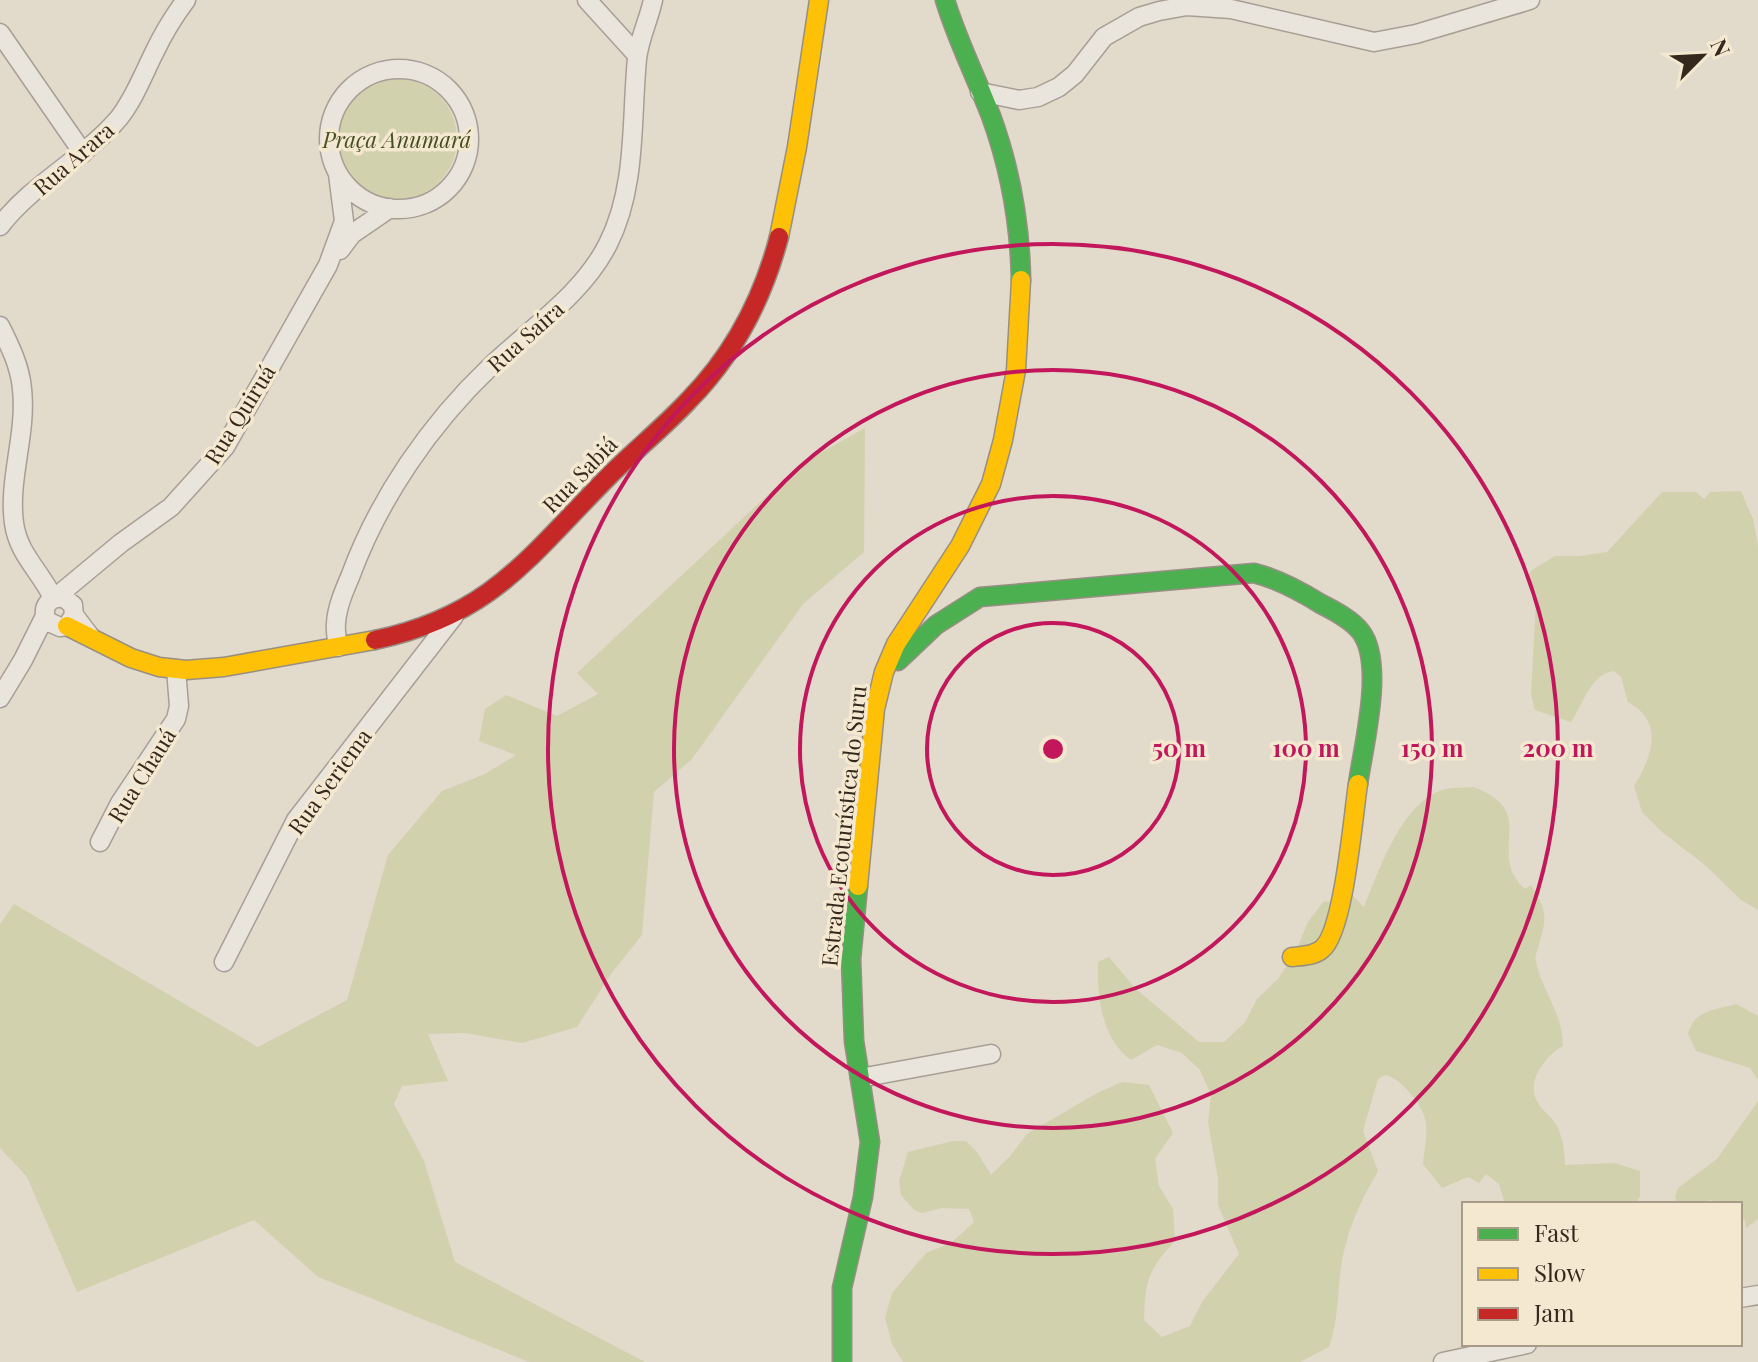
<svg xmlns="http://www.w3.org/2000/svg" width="1758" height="1362" viewBox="0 0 1758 1362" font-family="'Playfair Display',serif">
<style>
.green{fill:#d2d1ae}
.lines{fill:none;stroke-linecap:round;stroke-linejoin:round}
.street-casing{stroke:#a79f95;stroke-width:21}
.fast-casing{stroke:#978f84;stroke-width:21}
.slow-casing{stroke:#978f84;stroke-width:21}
.jam-casing{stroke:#978f84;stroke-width:21}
.street{stroke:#eae5dc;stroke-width:18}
.fast{stroke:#4caf50;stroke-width:18}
.slow{stroke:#ffc107;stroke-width:18}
.jam{stroke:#c62828;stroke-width:18}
.ring{fill:none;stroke:#c2185b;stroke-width:4}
.labels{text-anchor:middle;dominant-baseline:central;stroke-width:7;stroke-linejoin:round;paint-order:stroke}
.park-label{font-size:22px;font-style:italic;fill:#475025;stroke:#f4e8d0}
.street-label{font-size:22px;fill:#35281d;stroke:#f4e8d0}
.centre{fill:#c2185b;stroke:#f4e8d0;stroke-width:4}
.ring-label{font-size:24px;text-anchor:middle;font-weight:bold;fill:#c2185b;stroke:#f4e8d0;stroke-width:7;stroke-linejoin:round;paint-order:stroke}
</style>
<rect width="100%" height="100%" fill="#e2dacb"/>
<path class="green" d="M337 139a60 60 0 1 1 120 0a60 60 0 1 1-120 0Z
M865,428L864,552L803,604L692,759L654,792L642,935L611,974L577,1027L522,1043L465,1033L428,1034L448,1081L402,1086L394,1104L424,1161L455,1262L645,1362H529L318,1277L254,1220L77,1292L27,1177L0,1148V924L14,904L258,1047L347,1000L388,855L442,791L485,774L516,755L479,741L485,709L506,695L557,716L598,694L577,673L802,463Z
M1741,491L1753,519L1758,546V910L1741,900L1705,865L1662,832L1642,812L1634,786C1652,757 1665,722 1628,702L1621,677L1614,671C1590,674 1583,705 1571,722L1535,710L1531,694L1536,602L1529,574L1532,570L1555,556H1580L1607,552L1662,492H1696L1704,499L1710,492Z
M1473,787C1542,812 1484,852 1525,889L1531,885C1546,909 1548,916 1539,944C1538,950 1534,956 1536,962C1542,991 1563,1013 1563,1046C1545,1056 1525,1082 1538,1103C1543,1112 1554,1118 1558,1128C1563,1140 1565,1153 1565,1165L1615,1163L1640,1171V1196L1636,1204H1505L1499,1184L1486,1174L1479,1183L1468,1177L1442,1188L1423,1164C1426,1132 1433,1120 1410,1093C1402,1084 1397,1079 1386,1075L1378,1079L1363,1131L1378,1171C1364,1195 1352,1219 1345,1247C1336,1280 1341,1314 1329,1347L1300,1362H903L892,1344L885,1318L892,1293L926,1253L951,1243L974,1222L969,1209L942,1208L922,1213L914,1210L901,1195L899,1181L908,1152L953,1141H966L977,1152L991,1175L1011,1155L1027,1134L1097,1093L1122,1082L1149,1085L1173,1133L1155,1159L1159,1186L1173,1209L1175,1241C1148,1270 1145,1281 1144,1320L1162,1337L1190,1326L1202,1302L1239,1254L1218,1205V1179L1208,1122L1211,1095L1200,1070L1182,1053L1157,1045L1131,1060C1101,1038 1097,996 1098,962L1109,957L1136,989L1199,1042H1224L1245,1022L1257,999L1278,979L1295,953L1308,922L1324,901L1329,902L1349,892L1364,907C1379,870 1401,804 1442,790C1451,787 1464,788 1473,787Z
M1736,1004L1758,1016V1080L1750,1068L1696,1051L1688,1034C1695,1009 1713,1011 1736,1004Z
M1758,1101V1219L1746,1228L1745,1221L1740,1215V1204H1723L1710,1200L1700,1204H1677L1675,1197L1678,1188L1717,1159Z"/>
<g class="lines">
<defs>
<path id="street" d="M587,0L637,55
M0,33L83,153
M329 139a70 70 0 1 1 140 0a70 70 0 1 1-140 0Z
M980,92L1019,100L1038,97L1059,87L1075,74L1104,37L1139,17L1159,11L1187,6L1231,9L1374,42L1416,34L1530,0
M0,226C33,183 84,159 119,118C134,99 143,75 154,53C163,34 173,17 186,0
M340,250L352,234L390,208
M0,326C10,346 20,366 22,389C27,434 8,479 14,523C18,554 41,572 53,598
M56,597L121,543L171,507L225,447L328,265L344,221L338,174
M74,615L67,626L60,627L47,621C41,607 49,596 64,598L73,605L74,615L90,636
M338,647C337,639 335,631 336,623C337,607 344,591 350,577C379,498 430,424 491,366C531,328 583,294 608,244C637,187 631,120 637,59C639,39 649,19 653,0
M0,698L23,660L45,616
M100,842L120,803L176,719L179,706L176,669
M224,962L296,820L454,616
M860,1078L991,1054
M1740,1298L1758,1295
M1443,1362L1527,1344"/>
<path id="fast" d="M945,0C957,40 976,77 991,116C1010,168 1020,224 1021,280
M898,661L936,625L980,597L1254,573C1278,579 1300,591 1321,604C1335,611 1352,620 1361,632C1385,664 1363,747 1358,784
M842,1362V1288L863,1197L870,1142L854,1041L851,959L858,886"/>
<path id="slow" d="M779,237L797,147L819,0
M67,626L131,658L159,667L186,670L224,667L375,640
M858,886L875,709L884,672L896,644L960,546L991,484L1003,440L1016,370L1021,280
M1292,957C1302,956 1314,956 1322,949C1344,932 1353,816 1358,784"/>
<path id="jam" d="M375,640C493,615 530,555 609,476C635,450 664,427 689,400C733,355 763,298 779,237"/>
</defs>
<use href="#street" class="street-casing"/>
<use href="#fast" class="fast-casing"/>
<use href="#slow" class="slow-casing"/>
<use href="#jam" class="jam-casing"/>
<use href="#street" class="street"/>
<use href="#fast" class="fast"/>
<use href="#slow" class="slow"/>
<use href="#jam" class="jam"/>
</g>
<g class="ring">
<circle cx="1053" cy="749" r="126"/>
<circle cx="1053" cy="749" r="253"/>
<circle cx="1053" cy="749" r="379"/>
<circle cx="1053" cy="749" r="505"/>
</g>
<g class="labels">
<g class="park-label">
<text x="397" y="139">Praça Anumará</text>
</g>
<g class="street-label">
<text transform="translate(73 158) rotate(-41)">Rua Arara</text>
<text transform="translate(525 336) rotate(-42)">Rua Saíra</text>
<text transform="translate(239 414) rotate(-58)">Rua Quiruá</text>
<text transform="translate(579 474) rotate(-46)">Rua Sabiá</text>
<text transform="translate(141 775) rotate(-58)">Rua Chauá</text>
<text transform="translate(329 781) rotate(-54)">Rua Seriema</text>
<text transform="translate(843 826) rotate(-84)">Estrada Ecoturística do Suru</text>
</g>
</g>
<circle cx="1053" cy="749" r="12" class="centre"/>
<g class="ring-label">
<text x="1179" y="757">50 m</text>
<text x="1306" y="757">100 m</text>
<text x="1432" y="757">150 m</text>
<text x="1558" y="757">200 m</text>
</g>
<rect x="1462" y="1202" width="280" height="144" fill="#f4e8d0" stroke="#a89b88" stroke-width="2"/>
<rect x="1478" y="1228" width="40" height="12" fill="#4caf50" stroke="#a89b88" stroke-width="2"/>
<text x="1534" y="1242" font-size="24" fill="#35281d">Fast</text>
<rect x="1478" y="1268" width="40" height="12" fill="#ffc107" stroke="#a89b88" stroke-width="2"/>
<text x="1534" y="1282" font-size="24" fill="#35281d">Slow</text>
<rect x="1478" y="1308" width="40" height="12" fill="#c62828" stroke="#a89b88" stroke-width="2"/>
<text x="1534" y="1322" font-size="24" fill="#35281d">Jam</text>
<g transform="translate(1702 56) rotate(66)" stroke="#f4e8d0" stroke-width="6" paint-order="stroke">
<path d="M0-6L14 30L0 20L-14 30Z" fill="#35281d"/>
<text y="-12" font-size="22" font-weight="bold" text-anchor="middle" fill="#35281d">N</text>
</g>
</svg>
